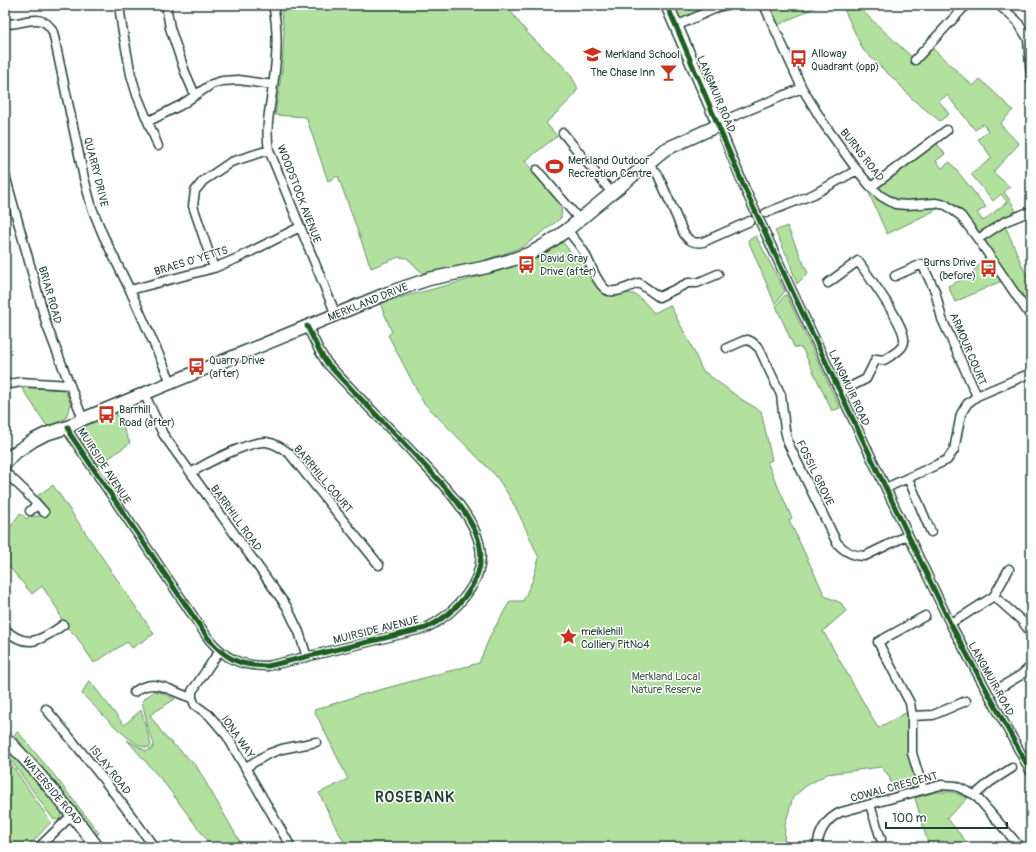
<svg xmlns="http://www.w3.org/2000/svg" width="1036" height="852" viewBox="0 0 1036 852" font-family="Pangolin,sans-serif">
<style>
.green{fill:#b2e09e;stroke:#688e69}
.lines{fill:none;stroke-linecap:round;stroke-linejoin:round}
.street-casing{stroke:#1f3d34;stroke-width:11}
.secondary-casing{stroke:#1f3d34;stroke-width:15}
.street{stroke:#fff;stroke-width:8}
.secondary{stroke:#fff;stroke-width:12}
.cycleway-casing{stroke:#fff;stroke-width:8}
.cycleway{stroke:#1b5e20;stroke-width:5}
.labels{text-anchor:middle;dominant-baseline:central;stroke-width:3;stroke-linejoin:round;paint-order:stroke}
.poi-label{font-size:11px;fill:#1f3d34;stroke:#fff;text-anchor:start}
.street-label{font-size:11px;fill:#1f3d34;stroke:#fff}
.park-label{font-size:11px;fill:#3c5e49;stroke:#fff}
.district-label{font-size:15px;font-weight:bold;letter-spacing:1px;fill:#1f3d34;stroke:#fff}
</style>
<rect width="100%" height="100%" fill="#fff"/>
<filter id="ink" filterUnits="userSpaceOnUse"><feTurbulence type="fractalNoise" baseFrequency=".025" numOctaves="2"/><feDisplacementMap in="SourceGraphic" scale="8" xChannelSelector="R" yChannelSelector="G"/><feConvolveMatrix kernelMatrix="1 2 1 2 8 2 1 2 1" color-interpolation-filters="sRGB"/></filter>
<g filter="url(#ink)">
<path class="green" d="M281,5H507C516,19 527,34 540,45C557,61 569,67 578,89L570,100L546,123L557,136L525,161L549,191L562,204L561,218L523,247L478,263L422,273L407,258L399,257L371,268L338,176L328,181L306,117L275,115L282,69L284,33Z
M667,5H723L682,23Z
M764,5H820L774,27Z
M842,5H856L915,60L929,45L973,86L980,79L1013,110L1000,124L1019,144L993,172L1010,187L1004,192L1012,203L1018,216L1004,223L1024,270L1031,282V317L1006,279L955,302L948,286L968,277L981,263L988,252L946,205L887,234L867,189L934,140L945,154L936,161L942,168L950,162L986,207L977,213L983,221L1007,202L1001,194L993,201L971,174L992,158L978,139L988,131L983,124L975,130L947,95L939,101L949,114L940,121L911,98L900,85L863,50Z
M787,226L808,273L797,284L788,258L775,231Z
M756,236L785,291L775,304L748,240Z
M561,240L606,296C637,292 634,290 654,313L670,305L691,345L702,370L741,399L761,411L772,460L767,462L792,518L789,520L825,596L841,603L846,611L823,631L878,728L911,710L912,753L923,789L896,798L889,776L881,767L827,774L806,786L793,797L785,825L784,847H347L334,824L319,793L348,779L314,710L357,696L479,663L491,634L510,601H523L533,579L539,558L518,512L508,494L496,476L423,402L388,335L392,332L380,303L467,280L536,258Z
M786,294L840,408L832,411L802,348L794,347L776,306Z
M21,387L65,390L71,405L65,419L47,426Z
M116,412L130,443L98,466L80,440L84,425Z
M53,485L154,634L132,648L127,642L94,663L76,636L62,622L58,610L42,586L32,594L5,562V535L20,513L27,519L30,515L32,517L34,516H40L48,509L37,496Z
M89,680L124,725L141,710L151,745L150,747C136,753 93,704 82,694Z
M154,691L163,693L175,699L150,715L165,737L180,750L197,767L243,847H212L165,784L127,740L146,751L152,749L154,744L149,732L142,701Z
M18,732L54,775L99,833L95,837L60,790L20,745L22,744L14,735Z
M7,749L12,755L14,753L61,808L62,814L59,820L53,819L5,752Z
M5,755L51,822L28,847H5Z
M935,792H953L968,798L947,818L967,843L968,847H929L915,798Z"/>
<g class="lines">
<defs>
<path id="street" d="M119,5L122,27L131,75L137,95L158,146
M166,5L170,28L185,72L195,95
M273,5C279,32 277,59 273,86C270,108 265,128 269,150L336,315
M764,5L802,88L824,124L857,170L871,187L881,196L895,204L907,205L935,203L946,205L961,216L978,239L1031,317
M999,5L1017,21L1028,39L1031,79
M5,24C24,25 42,10 53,32L84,178L92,208L103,235L130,290L171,382
M676,26L723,5
M915,60L966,5
M727,119L802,88
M149,121L181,105L212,84L222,81L239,80L273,85
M719,125L745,189L792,291L950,623L1031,772
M563,133L612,193
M648,163L658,175L684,234C689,241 694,244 703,242L750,221
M537,170L579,219
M5,175L47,326L83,419
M871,187L947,130
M766,213L814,194L857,170
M567,230C573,237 579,244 584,252C590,262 598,288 609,291C618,293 630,286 639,283L659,297L688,283H697L718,274
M978,239L1004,222L1031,211
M214,268L193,206L195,191L203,181L231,162L269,150
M895,276L922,264L935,291L942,319L977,396
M828,283L858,261C868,276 907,326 904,342C903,350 890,356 884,360L876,359L866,379L840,392
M130,290L214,268L238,258L300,227
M727,348L743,341L748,340L752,342L759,348L781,395L785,430L788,443L837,543C845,552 853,556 865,556L908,535
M5,385L21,382L70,385
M144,393L163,434L287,607L299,632L307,657
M68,427L70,434L208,638C225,659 240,666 268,666L426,628C455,614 486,581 480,547C474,513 436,478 414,454C385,423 355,394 327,363L320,352L307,326
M5,472L25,491L44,512
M191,473C206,463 249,441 266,442C275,443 282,448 289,453L379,565
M908,478L931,532
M886,488L947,460L954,450L961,414L967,404L977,396L1031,373
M30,511L37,505
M994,596L1022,621L1031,633
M950,623L963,616L994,596L1009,569
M5,629C26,650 42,640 63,625
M1001,687L1021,675L1031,666
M134,692C156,676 170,692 192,698L195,705L209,715L227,736L291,847
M192,698V691L195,687L220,650
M46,709C84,754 120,799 154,847
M912,716L933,715L966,701
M246,767L268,754L282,749L316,742
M923,789L912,753V716L910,703L878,642L925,616
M975,795L990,782L1012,768
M870,805L881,839
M39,847L73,814
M817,847C819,831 826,819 841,812L941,785L956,786L975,795L1020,847"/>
<path id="secondary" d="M5,463L13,454L34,440L46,434L68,427L83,419L388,293L429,279L487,267L511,260L531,253L550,242L567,230L664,150L719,125L667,5
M5,738C40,773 67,807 97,847"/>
</defs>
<use href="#street" class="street-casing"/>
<use href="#secondary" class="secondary-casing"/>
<use href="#street" class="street"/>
<use href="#secondary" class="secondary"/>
<defs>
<path id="cycleway" d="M667,5L745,189L792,291L950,623L1031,772
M68,427L70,434L208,638C225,659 240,666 268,666L426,628C455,614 486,581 480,547C474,513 436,478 414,454C385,423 355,394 327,363L320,352L307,326"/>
</defs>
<use href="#cycleway" class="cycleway-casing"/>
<use href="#cycleway" class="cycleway"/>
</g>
</g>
<defs>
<symbol id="school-bare" viewBox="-9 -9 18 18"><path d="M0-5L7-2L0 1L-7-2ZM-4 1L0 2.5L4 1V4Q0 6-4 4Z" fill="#c8321e" stroke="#fff" stroke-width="2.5" paint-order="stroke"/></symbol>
<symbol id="bus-bare" viewBox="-9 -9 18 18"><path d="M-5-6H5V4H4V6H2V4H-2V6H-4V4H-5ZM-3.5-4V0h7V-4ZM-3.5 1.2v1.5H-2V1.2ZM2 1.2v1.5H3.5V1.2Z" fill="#c8321e" stroke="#fff" stroke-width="2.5" paint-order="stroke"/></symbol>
<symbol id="bar-bare" viewBox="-9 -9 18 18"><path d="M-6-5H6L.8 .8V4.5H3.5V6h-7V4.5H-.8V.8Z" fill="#c8321e" stroke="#fff" stroke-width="2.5" paint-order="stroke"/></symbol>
<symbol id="stadium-bare" viewBox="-9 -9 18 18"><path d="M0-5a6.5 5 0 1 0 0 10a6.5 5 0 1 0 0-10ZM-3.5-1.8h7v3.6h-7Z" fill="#c8321e" stroke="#fff" stroke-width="2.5" paint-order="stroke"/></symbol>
<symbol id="sight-bare" viewBox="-9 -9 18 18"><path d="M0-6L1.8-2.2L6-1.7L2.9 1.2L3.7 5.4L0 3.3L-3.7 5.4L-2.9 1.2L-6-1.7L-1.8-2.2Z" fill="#c8321e" stroke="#fff" stroke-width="2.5" paint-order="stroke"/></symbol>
</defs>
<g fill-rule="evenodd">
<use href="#school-bare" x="580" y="42" width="25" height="25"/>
<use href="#bus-bare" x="786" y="46" width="25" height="25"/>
<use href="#bar-bare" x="656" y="60" width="25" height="25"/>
<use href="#stadium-bare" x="542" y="154" width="25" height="25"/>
<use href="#bus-bare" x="514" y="252" width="25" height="25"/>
<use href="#bus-bare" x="976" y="256" width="25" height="25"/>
<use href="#bus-bare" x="184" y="354" width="25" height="25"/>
<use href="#bus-bare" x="94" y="402" width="25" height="25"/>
<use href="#sight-bare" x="556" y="624" width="25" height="25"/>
</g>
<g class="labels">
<g class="poi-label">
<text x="811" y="53">Alloway<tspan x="811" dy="13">Quadrant (opp)</tspan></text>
<text x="605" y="54">Merkland School</text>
<text x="655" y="72" text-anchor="end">The Chase Inn</text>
<text x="568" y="160">Merkland Outdoor<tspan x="568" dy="13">Recreation Centre</tspan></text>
<text x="540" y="258">David Gray<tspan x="540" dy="13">Drive (after)</tspan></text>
<text x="976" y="262" text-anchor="end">Burns Drive<tspan x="976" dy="13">(before)</tspan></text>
<text x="209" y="360">Quarry Drive<tspan x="209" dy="13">(after)</tspan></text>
<text x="119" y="409">Barrhill<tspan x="119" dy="13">Road (after)</tspan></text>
<text x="581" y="631">meiklehill<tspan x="581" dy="13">Colliery PitNo4</tspan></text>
</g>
<g class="street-label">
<text transform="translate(716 94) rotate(67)">LANGMUIR ROAD</text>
<text transform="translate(862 155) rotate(52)">BURNS ROAD</text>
<text transform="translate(96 172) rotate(76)">QUARRY DRIVE</text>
<text transform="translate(299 194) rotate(69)">WOODSTOCK AVENUE</text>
<text transform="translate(191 261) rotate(-17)">BRAES O' YETTS</text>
<text transform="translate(50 295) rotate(74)">BRIAR ROAD</text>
<text transform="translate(368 302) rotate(-22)">MERKLAND DRIVE</text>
<text transform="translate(968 349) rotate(67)">ARMOUR COURT</text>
<text transform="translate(849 388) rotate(65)">LANGMUIR ROAD</text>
<text transform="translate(104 466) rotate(57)">MUIRSIDE AVENUE</text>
<text transform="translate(815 473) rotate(64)">FOSSIL GROVE</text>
<text transform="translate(323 479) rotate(50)">BARRHILL COURT</text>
<text transform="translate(236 518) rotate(54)">BARRHILL ROAD</text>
<text transform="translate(376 630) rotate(-14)">MUIRSIDE AVENUE</text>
<text transform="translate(991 679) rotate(61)">LANGMUIR ROAD</text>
<text transform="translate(238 737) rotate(55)">IONA WAY</text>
<text transform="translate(110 770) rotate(52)">ISLAY ROAD</text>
<text transform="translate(894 787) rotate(-15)">COWAL CRESCENT</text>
<text transform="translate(52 791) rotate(50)">WATERSIDE ROAD</text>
</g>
<g class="park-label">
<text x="666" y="676">Merkland Local<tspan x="666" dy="13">Nature Reserve</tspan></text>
</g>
<g class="district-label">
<text x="415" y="797">ROSEBANK</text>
</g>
</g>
<rect width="1036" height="852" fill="none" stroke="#fff" stroke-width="20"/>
<rect x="10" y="10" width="1016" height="832" fill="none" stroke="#1f3d34" stroke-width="1.5" filter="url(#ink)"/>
<path d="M886 822v6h121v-6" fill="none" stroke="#1f3d34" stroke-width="2"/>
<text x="892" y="822" font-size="12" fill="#1f3d34" stroke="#ffffff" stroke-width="3" paint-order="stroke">100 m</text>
</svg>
